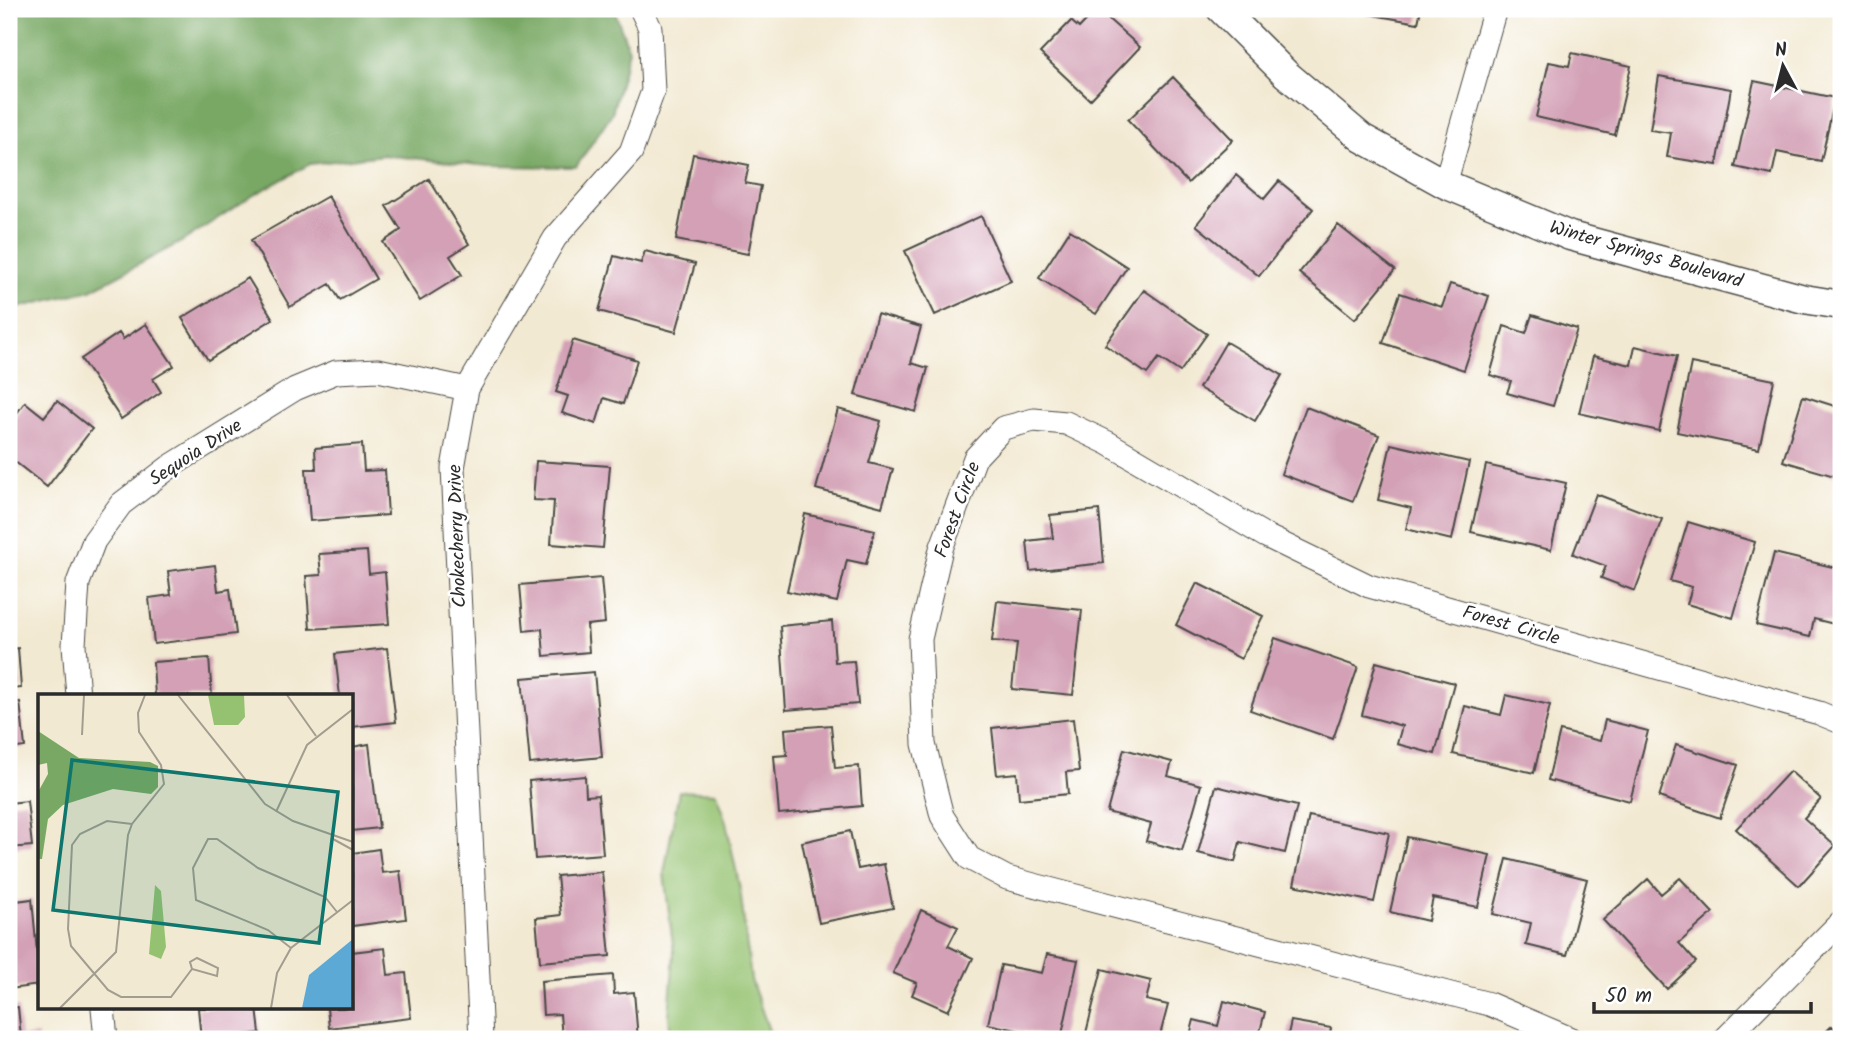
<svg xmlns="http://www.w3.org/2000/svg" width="1850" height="1048" viewBox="0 0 1850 1048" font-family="Kalam,sans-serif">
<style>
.green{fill:#95c271;stroke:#60764e;stroke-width:2}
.forest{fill:#78a863;stroke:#526a47;stroke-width:2}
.building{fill:#d3a0b5}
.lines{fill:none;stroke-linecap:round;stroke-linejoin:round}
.minor-casing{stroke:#494844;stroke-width:25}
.tertiary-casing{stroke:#494844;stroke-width:31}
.minor{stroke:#fff;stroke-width:23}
.tertiary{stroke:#fff;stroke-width:28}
.labels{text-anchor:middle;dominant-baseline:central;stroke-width:5;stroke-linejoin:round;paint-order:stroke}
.street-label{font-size:19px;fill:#2b2b2b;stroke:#fff}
.inset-road{fill:none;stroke:#a29d8f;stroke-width:2}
.view{fill:#0f766e;fill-opacity:0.15;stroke:#0f766e;stroke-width:3.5}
.inset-edge{fill:none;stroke:#2b2b2b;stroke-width:3.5}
</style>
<rect width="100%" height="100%" fill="#fff"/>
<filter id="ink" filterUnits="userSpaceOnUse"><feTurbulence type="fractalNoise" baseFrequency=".0143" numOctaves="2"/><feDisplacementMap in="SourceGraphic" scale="14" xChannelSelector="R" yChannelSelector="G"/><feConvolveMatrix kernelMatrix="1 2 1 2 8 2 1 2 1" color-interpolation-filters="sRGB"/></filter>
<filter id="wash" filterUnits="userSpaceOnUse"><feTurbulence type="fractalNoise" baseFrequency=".00686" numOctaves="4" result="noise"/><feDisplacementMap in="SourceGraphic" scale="28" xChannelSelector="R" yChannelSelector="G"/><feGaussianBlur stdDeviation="1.57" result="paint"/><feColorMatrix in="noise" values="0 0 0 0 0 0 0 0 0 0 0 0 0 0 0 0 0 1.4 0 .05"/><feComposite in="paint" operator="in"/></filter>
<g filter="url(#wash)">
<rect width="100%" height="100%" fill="#f2e9d2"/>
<path class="green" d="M679,791L716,793L726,822L740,889L751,980L772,1039H671L669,1015L674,953L664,873Z"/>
<path class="forest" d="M9,9H614L629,50L612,113L576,167L489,166L383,155L310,164L252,196L183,241L91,290L9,310Z"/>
<g id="blocks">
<path class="building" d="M1097,9L1140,47L1090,100L1040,53L1071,21L1079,28Z
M1340,9H1421L1418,23Z
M1572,53L1631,66L1615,135L1536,117L1549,62L1569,66Z
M1659,76L1731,89L1717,165L1667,157L1671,133L1650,130Z
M1173,77L1233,140L1188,183L1128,120Z
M1754,81L1835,98L1821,161L1777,152L1772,175L1735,167Z
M693,154L749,165L745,183L761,186L748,254L676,240Z
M1236,175L1264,199L1279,181L1313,209L1259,276L1196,225Z
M429,179L469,244L450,256L462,275L420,301L383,242L401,230L386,206Z
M328,196L376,279L340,300L330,284L290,307L251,240Z
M981,216L1011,281L935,315L905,251Z
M1338,225L1395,270L1355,319L1299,273Z
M1070,230L1127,267L1096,314L1039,278Z
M645,251L695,264L676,332L599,311L614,256L641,263Z
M248,278L273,319L208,360L182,318Z
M1450,284L1489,296L1464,370L1383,343L1400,293L1442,307Z
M1144,290L1207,334L1180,372L1159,358L1147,374L1105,345Z
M877,314L921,327L911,363L928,368L916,412L855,395Z
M1532,315L1577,329L1553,406L1507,393L1511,381L1490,375L1504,326L1526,333Z
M146,324L174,366L153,379L161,392L121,419L81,359L119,333L123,339Z
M573,340L637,360L623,404L604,398L596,424L562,413L568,396L556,392Z
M1226,342L1282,375L1255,421L1199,388Z
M1635,346L1677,356L1659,431L1579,413L1593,356L1631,365Z
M1691,363L1774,380L1759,449L1677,432Z
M1803,396L1841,408V478L1783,461Z
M57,401L92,429L47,487L9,457V424L25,402L44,417Z
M1306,407L1379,435L1353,501L1281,474Z
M838,409L881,421L869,463L893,469L882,507L816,489Z
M362,444L364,471L385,470L388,515L310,521L306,469H316L315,448Z
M1391,444L1469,462L1452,540L1406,529L1411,508L1378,500Z
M536,461L610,466L603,548L551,544L554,501L533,500Z
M1486,465L1566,483L1551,550L1471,532Z
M1596,494L1662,519L1635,591L1601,578L1606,566L1573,554Z
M1099,510L1104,563L1030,571L1027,541L1053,538L1050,515Z
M805,514L875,530L866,564L847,560L837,602L787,591Z
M1688,522L1755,542L1733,618L1687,604L1692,587L1670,581Z
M367,551L369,574L385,572L389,624L310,629L306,576L321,575L319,554Z
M1774,553L1841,569V612L1838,625L1814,619L1810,637L1756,625Z
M215,565L218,591L230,589L236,634L154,644L149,598L171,595L168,571Z
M601,578L605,623L587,625L589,652L544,656L542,629L524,631L520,585Z
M1197,583L1263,616L1241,659L1176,625Z
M997,601L1082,610L1073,695L1012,689L1017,643L992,641Z
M832,621L835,662L854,661L858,704L786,710L780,626Z
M1275,638L1358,667L1333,739L1250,710Z
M18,648L21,688L9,689V649Z
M387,648L396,722L352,727V696H340L335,654Z
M209,658L212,696H155L153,662Z
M1376,662L1454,683L1435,754L1397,744L1402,726L1362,715Z
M594,672L602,757L530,764L522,678Z
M1506,695L1550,705L1534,773L1453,754L1465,706L1501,715Z
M20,702L25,747L9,749V704Z
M1073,719L1079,771L1066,772L1068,794L1019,799L1017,773L997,775L992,728Z
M1605,720L1648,731L1630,801L1548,780L1560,731L1600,741Z
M831,725L835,768L859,766L862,806L779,814L774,756L787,755L785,729Z
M369,744L379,828L352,831V747Z
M1676,745L1738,765L1720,818L1659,797Z
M1124,749L1172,762L1168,776L1201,785L1182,851L1146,841L1151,824L1107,812Z
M1790,771L1821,799L1804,818L1835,846L1799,886L1736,829Z
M585,776L586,796L598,795L603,854L535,859L529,781Z
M1216,786L1297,806L1285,853L1240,842L1235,862L1198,853Z
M27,801L32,846L9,848V803Z
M1309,816L1389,833L1374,902L1294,885Z
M850,831L858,869L884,864L893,908L819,923L802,842Z
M1407,837L1490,855L1478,907L1433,898L1428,921L1390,912Z
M379,849L382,873L400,871L406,919L352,926V853Z
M1507,859L1587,879L1567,955L1526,945L1531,923L1493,914Z
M602,872L610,956L540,962L536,918L561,915L557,876Z
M1680,878L1713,913L1679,943L1696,962L1667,989L1603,920L1648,879L1661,894Z
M32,899L40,985L9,989V902Z
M921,910L958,927L948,946L973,958L948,1011L912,995L917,983L893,973Z
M385,948L388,975L406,973L411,1018L329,1028L327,1008H352V952Z
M1047,954L1078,960L1061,1039L988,1024L1001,965L1042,973Z
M1102,969L1151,981L1146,1000L1168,1005L1159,1039H1094L1085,1037Z
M613,975L614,994L634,992L638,1039H562L560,1014L543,1015L541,981Z
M1224,1001L1265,1012L1258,1039H1189L1194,1020L1218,1026Z
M18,1007L21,1037L38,1035V1039H9V1008Z
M198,1008H257L260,1033L201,1039Z
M1291,1021L1331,1028L1329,1039H1287Z
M1832,1026L1841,1035V1039H1818Z"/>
</g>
</g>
<g filter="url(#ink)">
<use href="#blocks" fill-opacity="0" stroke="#494844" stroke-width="2"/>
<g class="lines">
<defs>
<path id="minor" d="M1445,184L1495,9
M78,696L74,645L78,583L94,541L121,504L171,466L295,389L336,372L378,370L467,389
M103,1008L106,1039
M481,1039L453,468L467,389L555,238L631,152L653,91L650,28L641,9
M1571,1039L1489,1004L1007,878L969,858L942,816L924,744L920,639L941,549L975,458L1003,428L1034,420L1066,423L1108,443L1266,536L1369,586L1819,713L1841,722
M1725,1039L1841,922"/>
<path id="tertiary" d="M1221,9L1286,74L1362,138L1445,184L1570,236L1804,299L1841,305"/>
</defs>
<use href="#minor" class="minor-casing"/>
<use href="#tertiary" class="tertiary-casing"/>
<use href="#minor" class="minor"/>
<use href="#tertiary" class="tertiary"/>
</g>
</g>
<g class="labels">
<g class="street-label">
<text transform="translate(1646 255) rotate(16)">Winter Springs Boulevard</text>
<text transform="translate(196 453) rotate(-33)">Sequoia Drive</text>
<text transform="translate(958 510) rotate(-70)">Forest Circle</text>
<text transform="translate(458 536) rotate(-92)">Chokecherry Drive</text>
<text transform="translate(1511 626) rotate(16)">Forest Circle</text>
</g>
</g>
<g transform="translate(38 694)">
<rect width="315" height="315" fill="#f2e9d2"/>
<path d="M170,1H206L207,23L200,31H176ZM117,191L123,197L128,253L123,265L111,260Z" fill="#95c271"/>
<path d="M0,37L41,64L112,68L120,72V93L113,100L75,95L25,111L10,125L4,165H0V98L10,80L9,69L0,71Z" fill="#78a863"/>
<path d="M315,245V314H264L271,281Z" fill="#5ca9d5"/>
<path class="inset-road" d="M140,1L227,110L255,127L315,148M249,1L278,42M44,41L46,1M238,118L269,51L315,15M94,130L69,127L42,140L34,151L30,235L33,252L70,296L83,303H133L154,275M295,145L315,156M253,254L230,236L158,206L155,174L170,145H179L220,174L287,203L299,218M159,264L180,274L179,282L154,275L152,268ZM22,314L78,258L90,141L94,130L126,90L123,71L101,38L100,19L107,1M233,314L239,279L253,254L315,206"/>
<path class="view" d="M34,66L300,98L281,249L15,216Z"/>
<rect width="315" height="315" class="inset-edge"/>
</g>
<rect width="1850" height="1048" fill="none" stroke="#fff" stroke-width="35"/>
<g transform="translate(1783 66) rotate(353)" stroke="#ffffff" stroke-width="5" paint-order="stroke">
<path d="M0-5L12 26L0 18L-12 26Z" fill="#2b2b2b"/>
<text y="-10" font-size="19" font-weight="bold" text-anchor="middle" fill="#2b2b2b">N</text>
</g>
<path d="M1594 1002v10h217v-10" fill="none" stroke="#2b2b2b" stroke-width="3.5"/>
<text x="1605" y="1002" font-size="21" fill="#2b2b2b" stroke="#ffffff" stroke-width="5" paint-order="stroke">50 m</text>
</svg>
